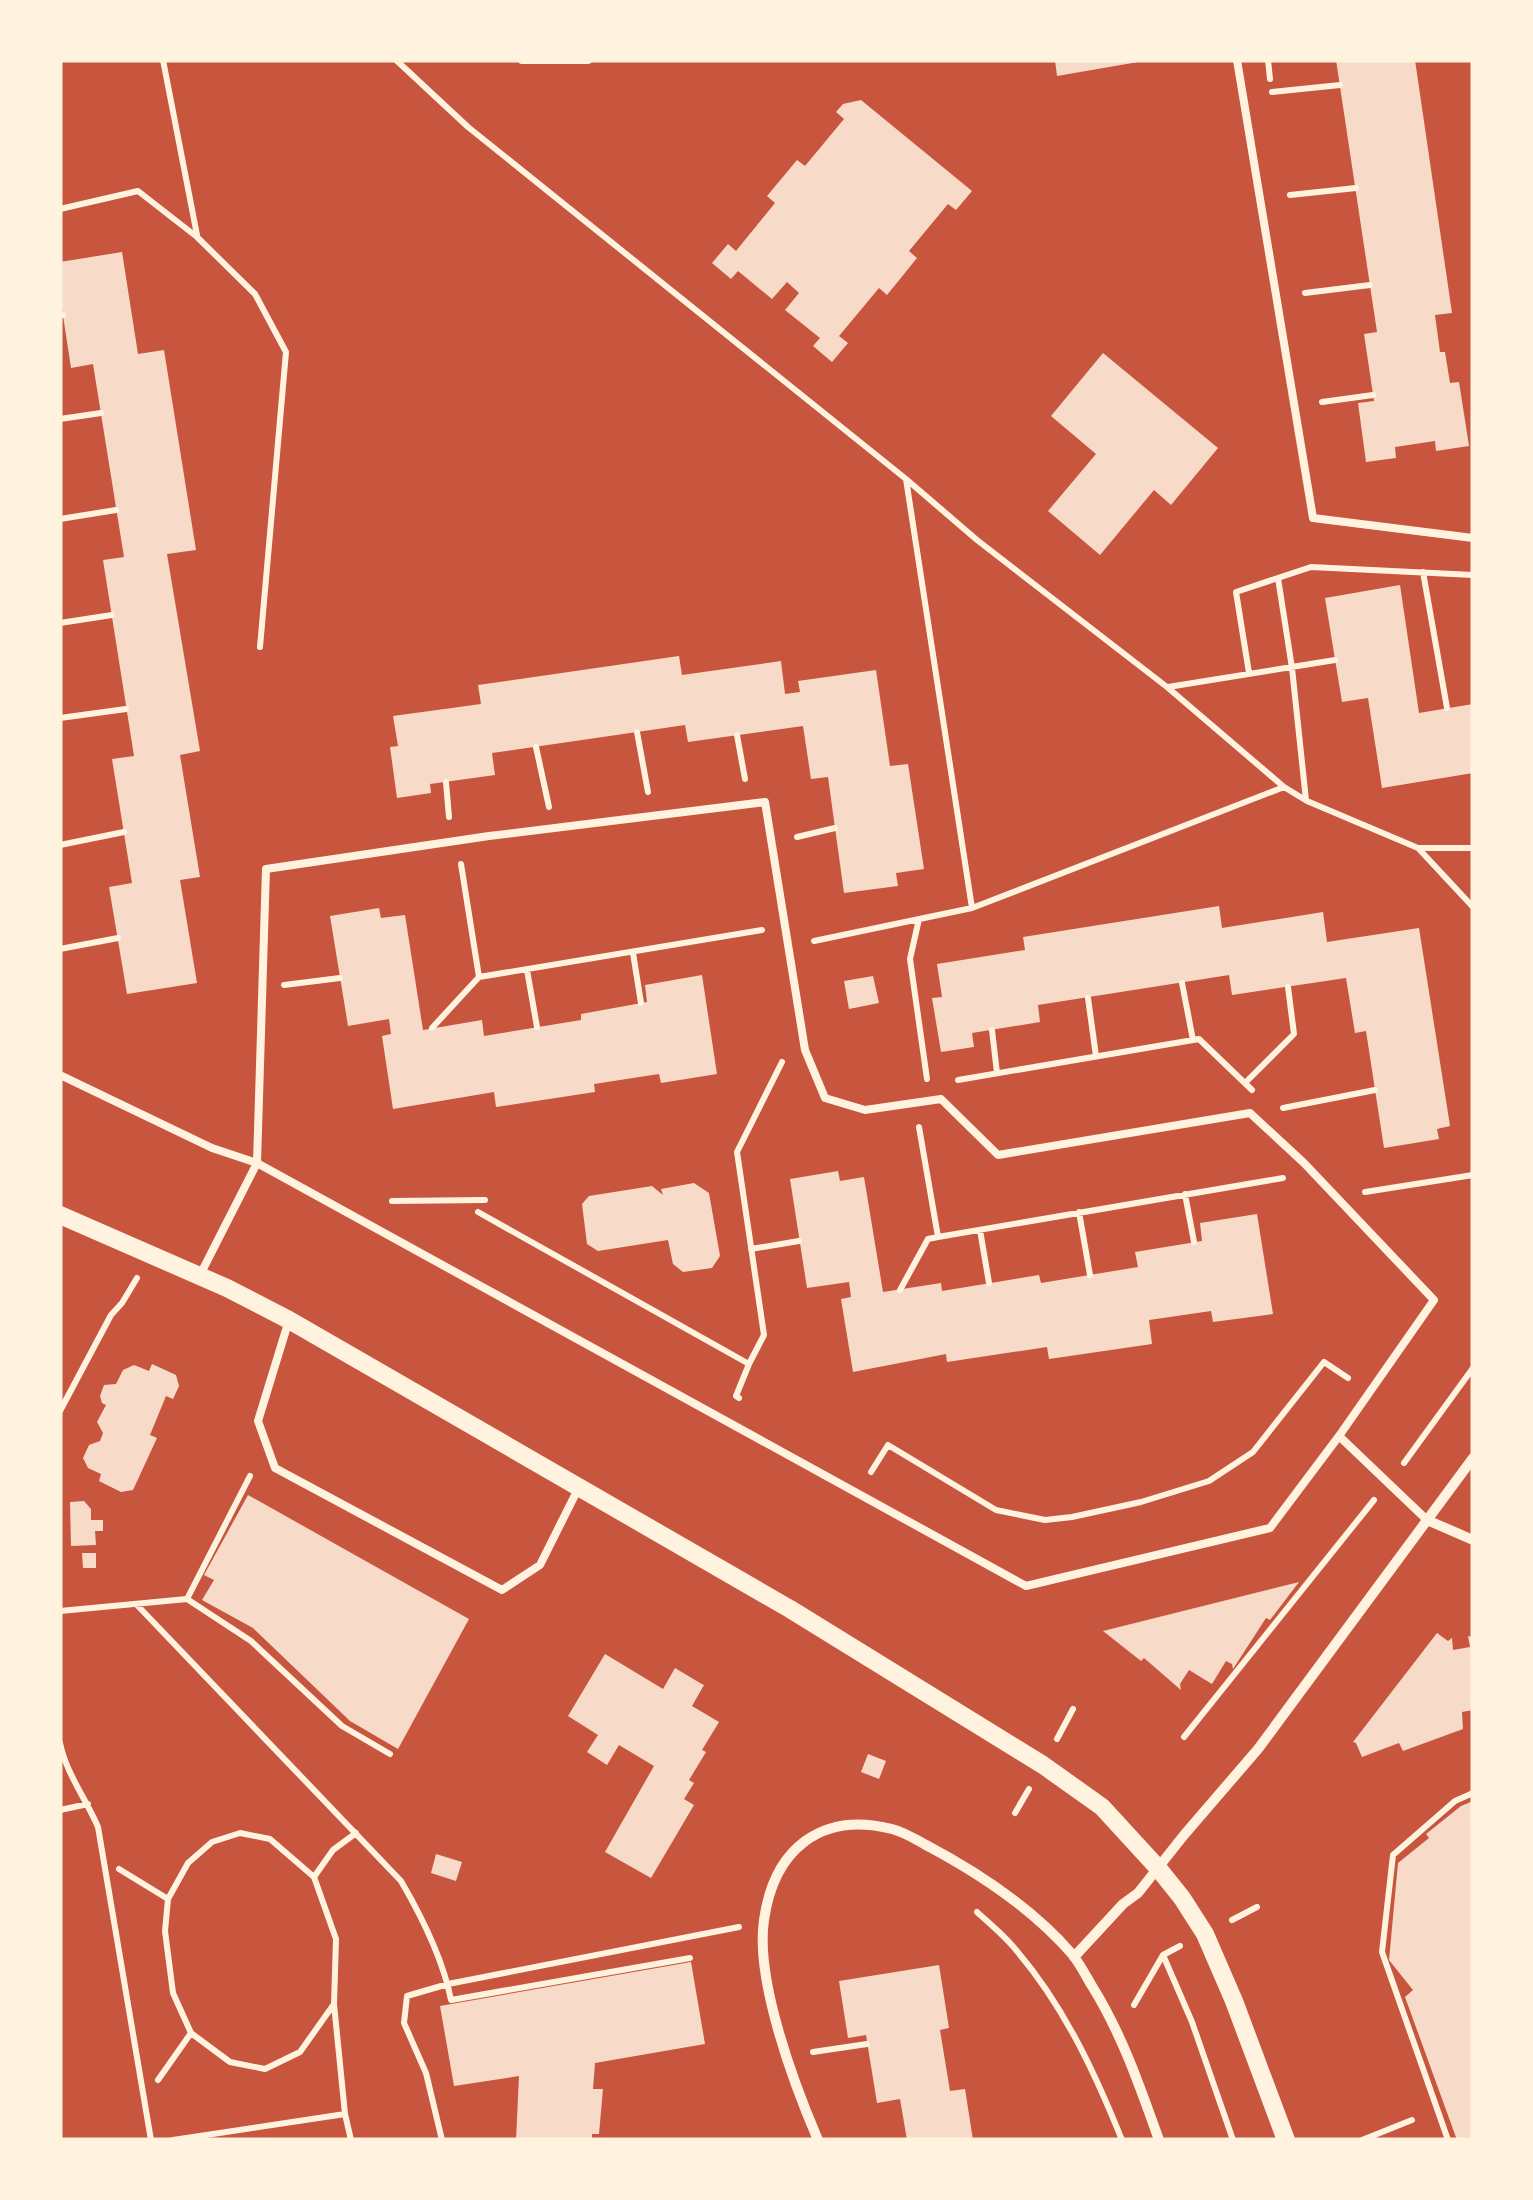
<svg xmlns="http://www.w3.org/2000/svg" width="1533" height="2200" viewBox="0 0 1533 2200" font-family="'Noto Sans',sans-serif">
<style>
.building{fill:#f7dbc8}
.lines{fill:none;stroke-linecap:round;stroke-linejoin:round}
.path{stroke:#fff3e0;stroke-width:6}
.service{stroke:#fff3e0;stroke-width:8}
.minor{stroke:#fff3e0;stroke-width:10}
.tertiary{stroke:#fff3e0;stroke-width:18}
</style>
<rect width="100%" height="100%" fill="#c8553d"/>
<path class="building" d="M1055,60H1137L1138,62L1057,76Z
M1336,60H1415L1452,313L1435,315L1440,352H1445L1450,383L1459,382L1469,446L1436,451L1435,441L1395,447L1396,458L1366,462L1358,403L1374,401L1364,334L1377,332Z
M861,100L972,191L956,210L948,204L909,251L917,258L887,295L879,288L839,336L848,343L832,362L813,346L820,338L785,310L799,293L787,282L772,299L738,271L731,279L712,263L728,244L736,251L775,203L767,196L797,160L805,166L844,119L836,112L843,104Z
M122,252L138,354L164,350L196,550L167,554L200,751L180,755L200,877L180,880L197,983L127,994L109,887L132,883L112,759L134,756L103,560L124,557L93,364L71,368L60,296V262Z
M1103,353L1218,448L1171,505L1154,490L1100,555L1048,511L1096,454L1051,416Z
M1400,585L1419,713L1473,704V773L1382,788L1368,698L1342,702L1325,598Z
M679,656L682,675L781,661L785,694L800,692L798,681L876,670L890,766L908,764L924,869L896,873L898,886L844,893L828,777L811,779L803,726L688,742L685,725L492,753L495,775L430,784L431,793L397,798L390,747L398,746L393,716L481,704L478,685Z
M1219,906L1222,928L1323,912L1327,942L1419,928L1450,1126L1437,1129L1439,1139L1384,1148L1366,1031L1355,1033L1346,978L1232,995L1229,975L1038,1005L1040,1022L972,1033L974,1047L941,1052L932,998L942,997L937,964L1025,950L1023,937Z
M379,908L381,918L405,915L423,1030L482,1020L484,1036L581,1020V1014L647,1002L645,985L702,975L717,1074L661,1083L659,1074L594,1084L595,1092L496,1107L494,1092L393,1109L382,1036L391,1034L389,1019L348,1026L330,916Z
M873,976L879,1003L849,1009L844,981Z
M838,1171L840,1181L864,1177L883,1292L941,1283L942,1291L1039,1275L1041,1283L1138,1267L1135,1252L1202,1241L1200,1223L1257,1214L1273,1314L1213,1322L1211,1311L1149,1320L1152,1344L1049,1359L1047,1347L947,1362L946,1354L853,1372L841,1299L851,1297L849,1282L807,1288L790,1179Z
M694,1183L709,1193L720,1256L712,1268L683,1272L673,1264L668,1240L598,1251L587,1244L582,1204L589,1196L652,1186L663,1195L661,1189Z
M152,1364L176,1375L179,1386L173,1399L166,1396L150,1435L157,1438L133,1490L121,1492L99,1481L101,1474L88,1468L83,1458L89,1445L100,1441L103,1433L97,1422L106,1405L102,1403L100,1396L104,1385L116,1384L123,1370L134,1365L149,1371Z
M248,1495L469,1619L398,1749L350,1721L253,1628L202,1600L214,1580L204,1575Z
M84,1501L91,1509V1520H103V1531H95L96,1545L71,1546L70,1502Z
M82,1553H96V1568H83Z
M1299,1582L1270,1620L1266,1618L1233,1669L1232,1664L1226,1661L1212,1684L1189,1670L1180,1684L1181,1690L1144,1658L1141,1661L1103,1631Z
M1437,1633L1448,1641L1452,1638L1453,1650L1470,1647L1468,1636L1473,1637V1710L1462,1712L1463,1729L1403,1751L1399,1743L1362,1757L1356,1743L1353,1742Z
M605,1654L663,1689L675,1668L700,1683L704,1685L692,1706L719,1722L702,1750L706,1752L689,1780L694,1783L684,1799L694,1805L651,1878L605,1852L654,1766L619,1745L607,1765L587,1752L598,1735L568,1716Z
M868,1754L886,1761L879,1779L861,1772Z
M1473,1801V2140H1457L1405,1997L1413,1990L1389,1960L1398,1863L1429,1838L1426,1834L1461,1806Z
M436,1854L462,1862L456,1881L431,1873Z
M691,1962L705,2044L595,2063L593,2089H603L599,2134H592V2140H516L519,2076L454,2086L440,2006Z
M939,1965L949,2028L940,2030L950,2091L965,2089L973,2140H907L900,2099L877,2103L866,2035L848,2038L839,1981Z"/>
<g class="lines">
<path class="path" d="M163,60L197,235
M396,60L468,127L906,479L977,540L1167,687L1284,787L1307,801L1418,848L1473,907
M1268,60L1270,79
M1272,92L1340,85
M1290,195L1356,188
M60,209L138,191L197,237L255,294L286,352L260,647
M1305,293L1370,285
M60,315H63
M1322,402L1373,395
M60,419L101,413
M906,479L972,908
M60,519L116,510
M1423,572L1447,708
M1278,578L1292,668L1306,800
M60,623L112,615
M1249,673L1236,592L1311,567L1473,575
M1168,687L1335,660
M60,718L126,709
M637,732L648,792
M737,735L745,779
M536,747L549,807
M446,782L449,817
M797,837L835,828
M60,845L124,832
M1419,848H1473
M919,919L910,959L927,1079
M814,941L972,908L1284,787
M60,949L118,938
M633,953L641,1003
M527,970L537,1027
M479,977L762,930
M1182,983L1193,1040
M284,985L340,978
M1088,998L1096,1056
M432,1028L479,977L461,864
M992,1030L997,1073
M958,1080L1199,1039L1252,1090
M1245,1083L1294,1034L1288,987
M1283,1108L1375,1090
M919,1127L938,1237L1283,1178
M1365,1192L1473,1175
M1185,1194L1194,1242
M392,1201L485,1200
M478,1212L749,1364L736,1396L739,1398
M1079,1212L1090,1275
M980,1230L989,1283
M751,1249L799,1241
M900,1290L928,1239L938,1237
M749,1364L764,1335L737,1152L782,1062
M60,1411L111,1315L122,1303L137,1278
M1404,1463L1473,1368
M871,1472L888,1445L996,1510L1045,1520L1072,1517L1141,1502L1209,1481L1253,1452L1324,1362L1348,1378
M187,1599L250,1476
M137,1605L401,1881C422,1917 443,1959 451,2000L690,1958
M60,1611L187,1599L251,1641L342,1726L390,1754
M1184,1737L1374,1500
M1057,1739L1073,1709
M60,1743C66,1773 86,1799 98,1827L151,2140
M60,1810L88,1804
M1015,1813L1029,1789
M119,1869L168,1899
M314,1877L333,1850L356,1833
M977,1912C990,1924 1005,1936 1016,1950C1064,2006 1095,2073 1122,2140
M1232,1920L1257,1907
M1163,1955L1192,2022L1233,2140
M334,2004L300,2052L265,2069L230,2062L191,2033L173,1993L165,1931L168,1899L188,1863L212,1842L240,1833L270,1839L314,1877L336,1939L334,2004L345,2114L351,2140
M1134,2005L1163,1955L1180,1946
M813,2052L867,2044
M158,2080L191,2033
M173,2140L345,2114
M442,2140L426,2073L404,2023L407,1996L448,1984L739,1927
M1362,2140L1412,2120
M1448,2140L1382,1952L1393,1855L1455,1801L1473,1793"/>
<path class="service" d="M522,60H588
M1237,60L1313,518L1473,538
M60,1075L212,1148L257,1163L1026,1586L1270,1528L1339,1436L1427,1520
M201,1273L257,1163L266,869L489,836L765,802L805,1050L825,1098L865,1110L941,1099L998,1155L1250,1113L1304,1163L1434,1300L1339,1436
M289,1320L258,1421L275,1468L502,1590L540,1565L579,1487"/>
<path class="minor" d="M1427,1520L1473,1540
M1074,1957L1123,1904L1138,1893L1184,1835L1258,1749L1473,1458
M818,2140C794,2084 755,1980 764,1920C774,1849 821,1811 892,1829C904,1832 915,1839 926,1845C979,1873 1033,1909 1072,1954C1080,1964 1086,1976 1092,1986C1122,2034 1140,2087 1159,2140"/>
<path class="tertiary" d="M60,1215L227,1288L289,1320L790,1609L1043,1765L1102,1807L1158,1868L1182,1898L1205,1934L1234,2001L1286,2140"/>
</g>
<rect width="1533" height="2200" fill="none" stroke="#fff3e0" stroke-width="125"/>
</svg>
